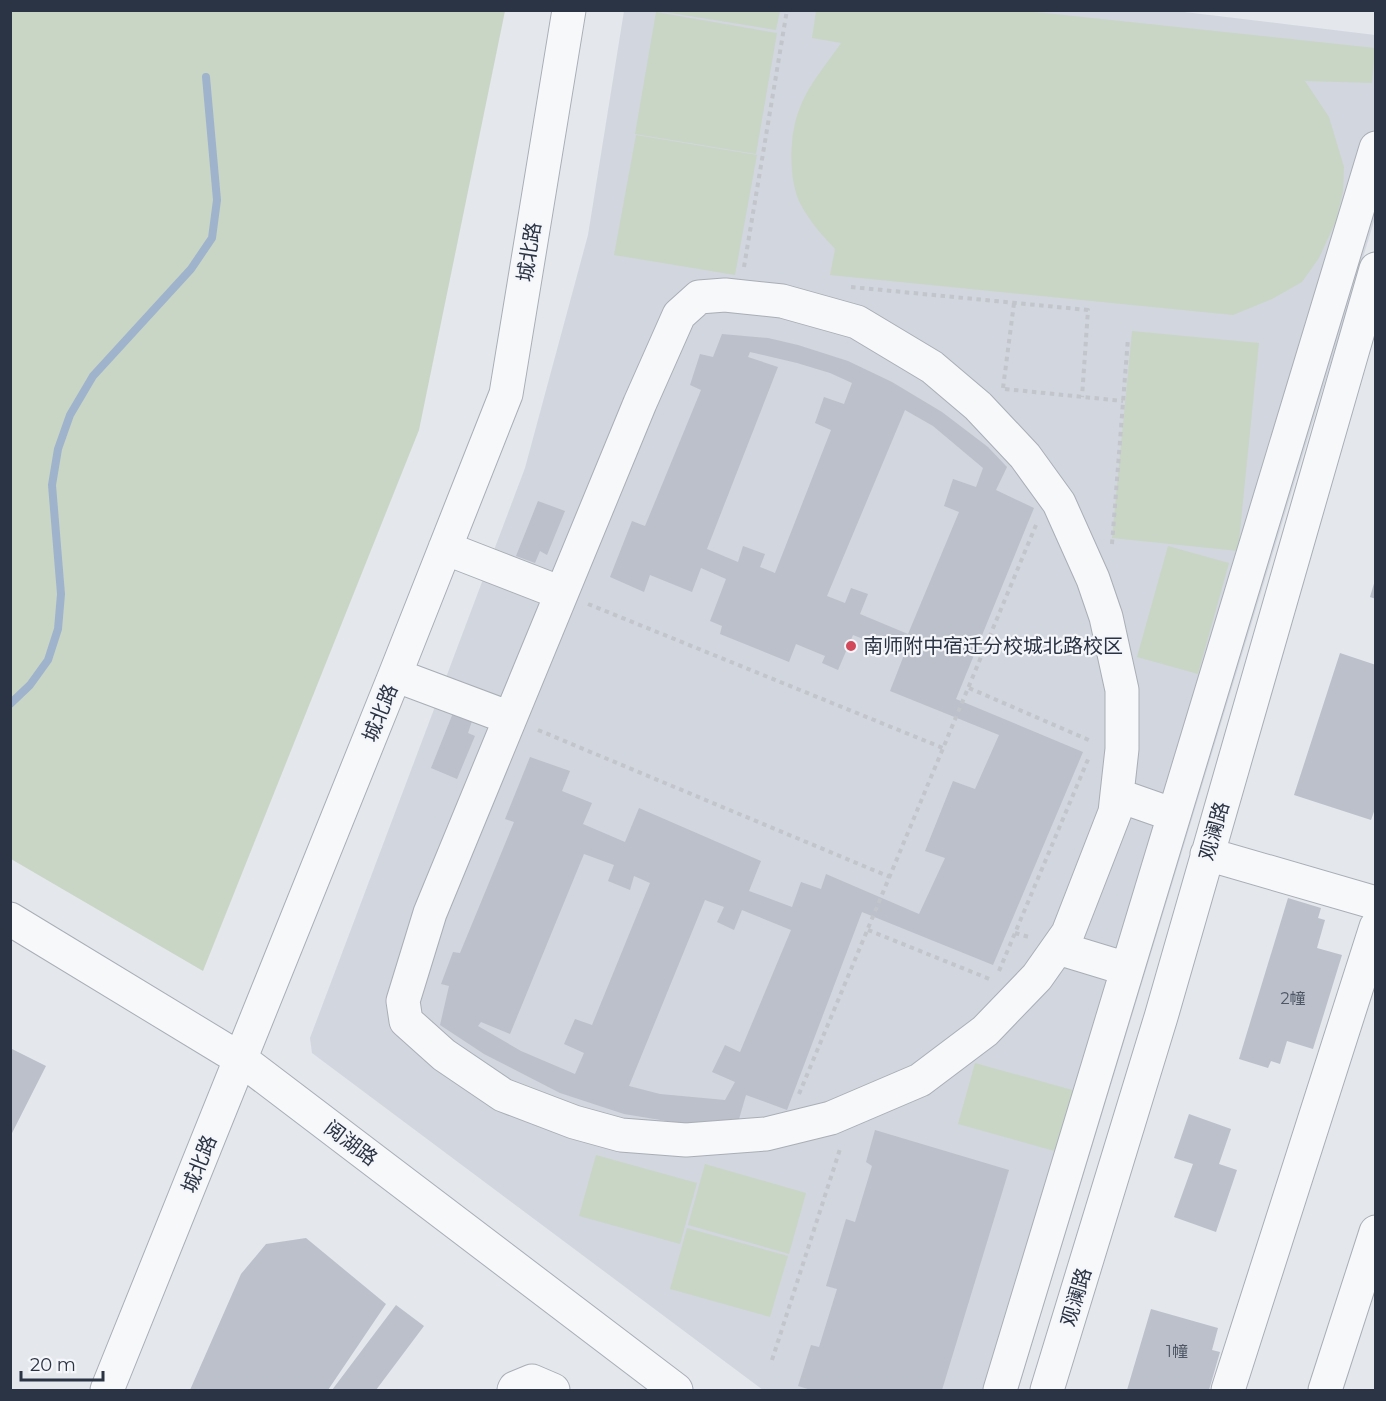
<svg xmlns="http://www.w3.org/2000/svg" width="1386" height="1401" viewBox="0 0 1386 1401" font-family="Montserrat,'Noto Sans SC',sans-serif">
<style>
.built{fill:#d2d6de}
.green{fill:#c9d6c5}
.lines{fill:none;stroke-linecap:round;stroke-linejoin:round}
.stream{stroke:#9fb4cc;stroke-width:8}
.building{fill:#bbc0ca;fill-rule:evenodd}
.minor-casing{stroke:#a9aeb7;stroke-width:35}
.path{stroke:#c2c5cb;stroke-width:4;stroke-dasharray:4.5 4.5;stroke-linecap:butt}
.minor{stroke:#f7f8fa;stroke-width:33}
.poi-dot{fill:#d1495b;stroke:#f4f6f9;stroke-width:2}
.labels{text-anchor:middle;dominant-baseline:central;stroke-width:4.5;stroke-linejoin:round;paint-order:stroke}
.number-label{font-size:16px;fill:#4f5766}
.street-label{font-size:20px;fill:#2b3445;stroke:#f4f6f9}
.poi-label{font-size:20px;fill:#2b3445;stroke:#f4f6f9;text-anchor:start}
</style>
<rect width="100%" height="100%" fill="#e4e7ec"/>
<path class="built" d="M1168,10L1375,35V218L1018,1390H763L312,1053L310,1038L525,468L588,235L624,11Z"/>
<path class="green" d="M11,10L505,11L419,430L203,971L11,859Z
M658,11H780L776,30Z
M816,11H1026L1375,48L1372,83L1305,81L1329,117L1344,167L1343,192L1336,221L1319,258L1302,282L1272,299L1233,315L830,275L835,249C822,235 810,222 801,205C788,182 789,135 799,110C808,85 826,65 841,43L812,38Z
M656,12L777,33L756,154L635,134Z
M636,135L757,155L735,275L614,255Z
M1132,331L1259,343L1238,551L1112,538Z
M1168,546L1229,563L1198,674L1137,657Z
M975,1063L1076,1091L1058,1152L958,1124Z
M596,1155L697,1183L680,1244L579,1216Z
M705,1164L806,1193L789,1254L688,1225Z
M687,1228L788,1256L770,1317L670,1289Z"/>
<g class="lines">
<path class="stream" d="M10,704L30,685L48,660L58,629L61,594L52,485L58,449L70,415L93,376L191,269L212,238L217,200L206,77"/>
</g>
<path class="building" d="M722,334L768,338L798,345L848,361L892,382L942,412L988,447L1007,467L996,490L1034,508L956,699L1083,752L993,965L862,912L787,1110L746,1095L737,1126L703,1127L624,1114L560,1093L484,1054L440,1025L449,986L441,984L453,952L460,953L514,822L505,819L530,757L570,771L562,791L592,803L583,824L625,842L639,808L761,861L749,891L792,907L801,882L821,889L826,874L919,914L945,858L925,851L953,781L975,789L999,735L890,691L904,655L853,635L838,670L822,663L825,656L796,644L789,662L720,634L722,626L710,621L726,579L701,568L692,592L650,575L644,592L610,577L632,521L645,526L701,390L690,385L700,354L713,357ZM750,352L797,363L830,373L852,383L844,404L824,397L815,423L831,430L775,573L760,567L765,554L743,546L738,562L707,549L778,367L748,357ZM905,410L933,426L983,468L976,487L953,479L944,506L959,512L908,634L860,614L868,594L851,588L845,603L827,596ZM584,854L614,865L608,881L630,890L634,876L650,883L592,1025L575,1019L564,1044L584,1053L575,1074L521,1051L478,1026L481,1022L510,1034ZM705,900L724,907L717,922L734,930L742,910L791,930L740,1052L725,1045L712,1072L735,1082L725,1100L660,1094L629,1086Z
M538,501L565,511L547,555L540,551L535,563L516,556Z
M1375,580H1376V599L1370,597Z
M1340,653L1376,665V806L1371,820L1294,795Z
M453,713L472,721L468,733L475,736L457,779L431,768Z
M1288,898L1321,908L1318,918L1325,920L1317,948L1342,955L1313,1049L1287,1041L1280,1064L1271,1061L1268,1068L1239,1059Z
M10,1048L46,1066L10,1137Z
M1189,1114L1231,1129L1219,1164L1237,1170L1216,1232L1174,1217L1193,1164L1174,1158Z
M875,1130L1009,1170L942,1390H811L798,1386L811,1345L819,1347L837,1289L826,1286L846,1219L855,1222L872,1166L866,1162Z
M306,1238L386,1304L328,1390H190L241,1274L266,1244Z
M396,1305L424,1326L376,1390H332Z
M1151,1309L1218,1328L1212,1350L1220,1352L1209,1390H1127Z"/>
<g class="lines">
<defs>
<path id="minor" d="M725,295L782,301L857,322L932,367L978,406L1025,456L1059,503L1093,579L1106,617L1122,690V749L1115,812L1068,933L1037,977L985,1031L920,1080L831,1118L766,1134L686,1140L621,1135L574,1122L503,1095L444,1055L406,1021L403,1001L430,913L640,403L679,315L699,297Z
M445,548L561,593
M395,675L510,718
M1117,795L1174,815
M1207,854L1376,903
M10,919L242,1060L676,1390
M1058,948L1127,969
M107,1390L395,675L506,394L569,10
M514,1390L515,1388L532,1381L553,1390
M1000,1390L1376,148
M1047,1390L1161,1017L1376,269
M1228,1390L1376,927
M1325,1390L1376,1232"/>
</defs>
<use href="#minor" class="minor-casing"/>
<path class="path" d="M744,267L787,10
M851,287L1088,310L1082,397
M1003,388L1014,303
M1005,389L1123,401
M1112,544L1128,338
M588,604L943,748
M969,688L1091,741
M538,730L890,877
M868,930L992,980
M1015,933L1029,937
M999,971L1089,757
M799,1094L1036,525
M772,1360L841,1146"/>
<use href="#minor" class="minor"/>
</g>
<circle class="poi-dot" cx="851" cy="646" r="6"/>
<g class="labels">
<g class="number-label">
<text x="1293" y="998">2幢</text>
<text x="1177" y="1351">1幢</text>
</g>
<g class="street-label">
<text transform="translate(529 252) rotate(-81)">城北路</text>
<text transform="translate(380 713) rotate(-68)">城北路</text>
<text transform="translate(1214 831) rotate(-74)">观澜路</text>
<text transform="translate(351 1143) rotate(37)">阅湖路</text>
<text transform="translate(199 1164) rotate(-68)">城北路</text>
<text transform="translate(1076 1297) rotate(-73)">观澜路</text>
</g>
<g class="poi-label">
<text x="863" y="646">南师附中宿迁分校城北路校区</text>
</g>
</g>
<rect width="1386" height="1401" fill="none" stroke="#2b3445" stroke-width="24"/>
<path d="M21 1371v9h82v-9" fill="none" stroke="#2b3445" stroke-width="3"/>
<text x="30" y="1371" font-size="18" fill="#2b3445" stroke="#f4f6f9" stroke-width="4.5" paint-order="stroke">20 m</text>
</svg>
